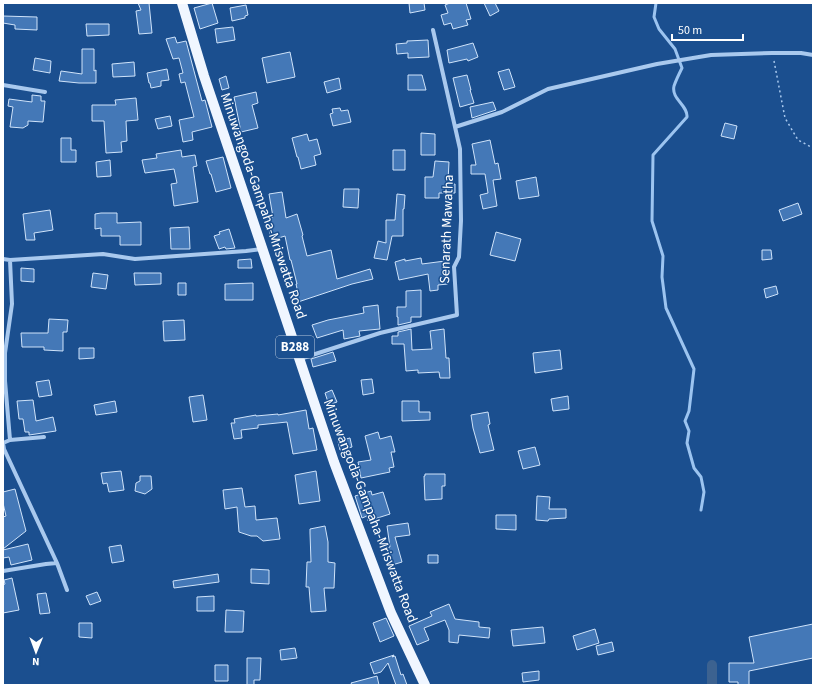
<svg xmlns="http://www.w3.org/2000/svg" width="816" height="688" viewBox="0 0 816 688" font-family="'Source Sans 3',sans-serif">
<style>
.lines{fill:none;stroke-linecap:round;stroke-linejoin:round}
.stream{stroke:#9cc4f0;stroke-width:3}
.canal{stroke:#3c6290;stroke-width:10}
.building{fill:#4478b7;stroke:#cfe3fa}
.path{stroke:#a9c9ee;stroke-width:1.5;stroke-dasharray:2 3;stroke-linecap:butt}
.street{stroke:#a9c9ee;stroke-width:4}
.primary{stroke:#f0f6ff;stroke-width:10}
.labels{text-anchor:middle;dominant-baseline:central;stroke-width:3;stroke-linejoin:round;paint-order:stroke}
.shield{fill:#1b4f8f;stroke:#bbcadd;stroke-width:1}
.shield-label{font-size:13px;font-weight:bold;fill:#fff}
.street-label{font-size:14px;fill:#fff;stroke:#1b4f8f}
</style>
<rect width="100%" height="100%" fill="#1b4f8f"/>
<g class="lines">
<path class="stream" d="M656,3L654,17L659,29L675,49L682,68C679,74 676,80 674,86C671,99 688,105 687,117L653,155L652,221L663,256L662,277L666,308L694,369L689,411L685,421L689,431L687,443L694,468L701,477L704,492L701,510"/>
<path class="canal" d="M712,665V685"/>
</g>
<path class="building" d="M138,3H149L152,33L139,34L136,11L141,10Z
M212,3L218,23L200,29L194,8Z
M409,3H424L425,10L410,13Z
M450,3H466L471,19L466,20L468,25L453,29L451,23L444,25L441,15L448,13L445,5Z
M484,3H495L499,11L490,16Z
M246,5L248,15L245,16V18L232,21L230,8Z
M3,16L37,17V30L15,29V25L3,23Z
M86,24H109V35L87,36Z
M233,27L235,40L217,43L215,29Z
M175,37L177,43L186,41L202,101L205,100L212,127L192,132L193,140L183,142L179,120L194,117L185,82L181,83L179,74L183,73L179,58L173,59L166,39Z
M428,40L429,57L408,58V53L397,54L396,44L407,43V41Z
M473,43L478,57L468,61L467,59L449,63L447,50Z
M82,49H94V71L96,70V83H79L59,81L61,71L82,74Z
M290,52L295,77L267,83L262,58Z
M35,58L51,61L50,73L33,70Z
M134,62L135,76L113,77L112,64Z
M167,69L169,80L161,81V86L151,88L150,83H149L147,73Z
M509,69L515,87L504,90L498,72Z
M408,75H422L426,90H408Z
M467,75L471,90H470L474,103L460,107L453,78Z
M226,76L229,88L222,90L219,79Z
M339,78L341,89L327,93L324,82Z
M256,92L258,103L252,105L258,128L241,132L234,97Z
M32,95L41,96V101H45L43,122L28,121V125L23,128L10,127L13,107L8,106L9,99L32,102Z
M136,98L138,120L126,121L127,141L121,142L122,152L106,153L104,121H92V105H116L115,100Z
M493,102L496,110L472,118L470,107Z
M340,108L341,111L348,110L351,122L333,126L330,114L333,113L332,109Z
M170,116L172,126L158,129L155,119Z
M725,123L737,126L734,139L721,136Z
M421,133L435,134V155H421Z
M307,134L309,141L317,139L321,154L314,156L316,165L301,169L298,157H297L292,138Z
M61,138H71V150H76V162H61Z
M490,140L495,164L498,163L501,179L493,180L497,206L483,209L480,195L488,193L485,174H471V165H476L472,144Z
M181,150L182,157L195,155L197,166L193,167L198,202L174,206L171,184L177,183L174,169L145,173L142,160L157,158L156,154Z
M393,150H405V170H393Z
M223,157L231,188L216,192L211,174H210L206,161Z
M110,160L111,176L97,177L96,162Z
M435,161L449,162L448,181H450V184H455V193H439V198H425V177H433Z
M536,177L539,196L519,199L516,181Z
M344,189H359L358,208L343,207Z
M282,192L286,218L297,214L303,235L302,236L307,256L331,250L337,279L370,269L373,279L352,284L298,302L295,294L298,293L296,284H297L291,260H290L285,236L272,240L266,220L273,217L269,194Z
M397,194L405,195L404,209H403V236H392L387,260L374,258L378,241L386,243V220H395Z
M798,203L802,214L783,221L779,210Z
M50,210L53,230L34,233L35,240H26L23,214Z
M101,213H117V223L141,222V245H120V236H101V228L95,229V214Z
M189,227L190,249H171L170,228Z
M229,229L235,248L226,249L225,247L219,249L214,236L220,234L219,232Z
M496,232L521,239L515,261L490,255Z
M762,250H771L772,259L762,260Z
M421,258L422,264L445,261L448,284L438,285V290L430,291L428,274L399,280L395,262L405,259V261Z
M251,259L252,268H238V260Z
M21,268L34,269V282L21,281Z
M93,273L108,275L106,289L91,287Z
M134,273H161V284L135,285Z
M178,283H186V295H178Z
M253,283V300H225V284Z
M776,286L778,294L766,298L764,289Z
M421,290V317H411V322L398,325V317H397V307H406V291Z
M378,305L380,329L359,331L360,336L344,339L343,330L317,338L312,325L328,320L364,313L363,307Z
M49,319L68,320L67,332H63V351L44,350V347H22L21,333H48Z
M184,320L185,340L164,341L163,321Z
M411,329L412,350L432,349L430,331L444,329L446,358H449L450,378H440L439,372L418,373V370L406,371L404,344H392V336H398V332Z
M79,348H94V358L79,359Z
M560,350L562,369L535,373L533,353Z
M333,352L336,361L313,367L311,359Z
M372,379L374,393L363,395L361,380Z
M49,380L52,395L39,397L36,382Z
M332,390L337,402L329,405L325,393Z
M203,395L207,420L193,422L189,397Z
M568,396L569,409L553,411L551,399Z
M33,400L36,421L53,417L56,431L29,435V432H25L23,419H19L17,401Z
M115,401L117,412L96,415L94,405Z
M402,401H419V412H430V420L402,421Z
M306,410L309,429L313,428L317,450L293,454L287,422L258,425V428L241,430L242,438L234,439L231,423H235L234,419L256,415V416L278,414V415Z
M488,412L490,424L488,425L494,450L480,453L473,428L471,415Z
M378,432L380,439L391,436L395,452H391L394,467L389,468L390,472L361,478L358,462L371,460L365,436Z
M350,438L352,447L340,450L338,441Z
M535,447L540,465L523,469L518,451Z
M121,471L124,490L109,492L107,483L103,484L101,473Z
M316,471L320,501L299,504L295,475Z
M425,474H445V486H442V499L425,500L424,476H425Z
M140,476H151L152,489L145,494L135,491L136,483L140,481Z
M242,488L245,507L255,506L256,520L277,518L280,539L263,541L257,536H251L239,532L237,507L225,509L223,490Z
M15,489L26,531L3,549V517L6,516L3,503V492Z
M371,491L372,495L383,492L390,514L368,521L367,516L362,518L355,496Z
M537,496L550,497L549,509H566V518L549,519L548,521L536,520Z
M496,515H516V530L496,529Z
M408,523L410,535L395,537L402,562L392,565L387,548L390,547L387,526Z
M325,526L328,542V562L335,563L334,588H324L326,611L311,612L309,587H306L307,562H311L310,533V529Z
M28,544L32,560L11,565L9,557L3,558V550Z
M121,545L124,561L112,563L109,547Z
M428,555H438V563H428Z
M251,569L269,570V584L251,583Z
M218,574L219,582L174,588L173,581Z
M12,578L19,610L3,613V585L5,584L4,580Z
M97,592L101,601L90,605L86,596Z
M46,593L50,613L40,614L37,594Z
M214,596V611H197V597Z
M449,604L455,619L479,622V627L490,628L489,638L459,635L458,643L449,642V630L445,620L424,628L429,640L417,645L409,626L432,616L430,612Z
M226,610L244,611L243,632H225Z
M386,618L394,636L380,642L373,623Z
M79,623H92V638L79,637Z
M813,624V658L749,671V685H738V682H729V663H754L749,637Z
M543,627L545,643L513,646L511,630Z
M595,629L599,643L577,650L573,636Z
M612,642L614,651L598,655L596,646Z
M295,648L297,658L281,660L280,650Z
M394,655L392,657L395,656L401,675L403,674L407,685H396L388,663L381,672L374,674L370,663Z
M247,658H261L260,680H254V685H247Z
M215,665H228V681H215Z
M539,671V680L523,682L522,673Z
M377,676L379,685H352L351,683Z"/>
<g class="lines">
<path class="path" d="M774,61L785,118L798,140L813,148"/>
<path class="street" d="M3,85L45,92
M455,127L502,112L548,89L657,64L711,55L772,53H801L813,55
M3,259L10,260L103,254L135,259L246,251L262,249
M10,260L12,304L5,353V381L10,440
M300,359L380,333L457,315L454,267L459,257L461,221L460,149L433,30
M44,437L10,440L3,443L4,449L57,563L67,590
M3,571L46,564L57,563"/>
<path class="primary" d="M182,3L204,76L249,209L334,462L391,613L425,685"/>
</g>
<g class="labels">
<rect class="shield" x="276" y="336" width="38" height="22" rx="3"/>
<g class="shield-label">
<text x="295" y="347">B288</text>
</g>
<g class="street-label">
<text transform="translate(263 206) rotate(71)">Minuwangoda-Gampaha-Mriswatta Road</text>
<text transform="translate(447 229) rotate(-88)">Senarath Mawatha</text>
<text transform="translate(370 511) rotate(69)">Minuwangoda-Gampaha-Mriswatta Road</text>
</g>
</g>
<rect width="816" height="688" fill="none" stroke="#ffffff" stroke-width="8"/>
<g transform="translate(36 652) rotate(181)" stroke="#1b4f8f" stroke-width="3" paint-order="stroke">
<path d="M0-3L7 15L0 10L-7 15Z" fill="#ffffff"/>
<text y="-6" font-size="11" font-weight="bold" text-anchor="middle" fill="#ffffff">N</text>
</g>
<path d="M672 34v6h71v-6" fill="none" stroke="#ffffff" stroke-width="2"/>
<text x="678" y="34" font-size="12" fill="#ffffff" stroke="#1b4f8f" stroke-width="3" paint-order="stroke">50 m</text>
</svg>
